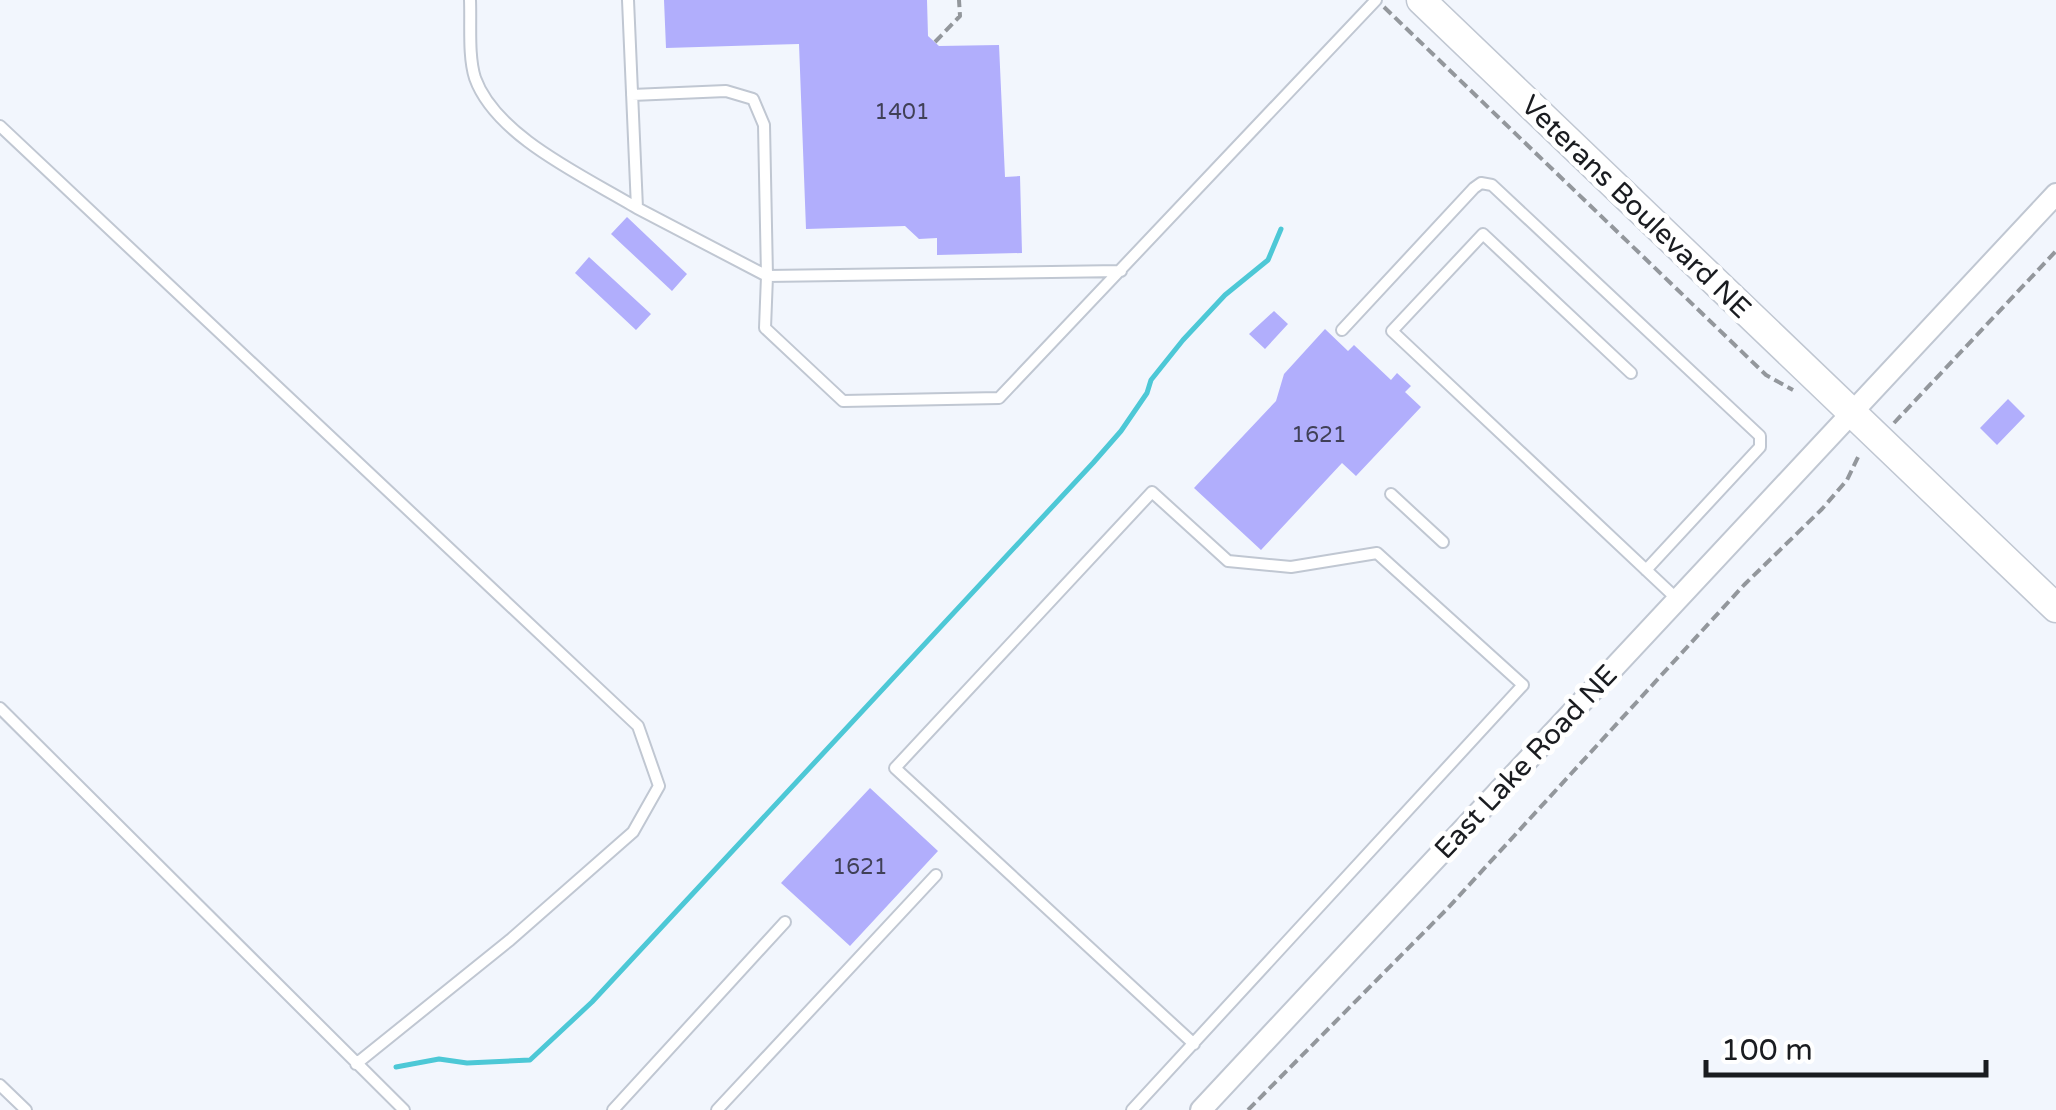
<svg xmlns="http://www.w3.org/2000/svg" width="2056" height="1110" viewBox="0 0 2056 1110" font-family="'Varela Round',sans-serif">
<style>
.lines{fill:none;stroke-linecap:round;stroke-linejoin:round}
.stream{stroke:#4dc8d6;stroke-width:5}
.building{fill:#b1aefc}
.lane-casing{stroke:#c0c7d2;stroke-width:14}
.street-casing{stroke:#c0c7d2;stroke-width:24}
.secondary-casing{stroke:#c0c7d2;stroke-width:31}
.path{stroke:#93979c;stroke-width:4;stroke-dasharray:10 5;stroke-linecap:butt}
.lane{stroke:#fff;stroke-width:10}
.street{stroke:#fff;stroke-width:20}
.secondary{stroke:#fff;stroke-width:28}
.labels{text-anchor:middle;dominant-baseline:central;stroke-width:10;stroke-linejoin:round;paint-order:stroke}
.number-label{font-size:22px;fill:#404057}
.street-label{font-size:28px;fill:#1a1c20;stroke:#fff}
</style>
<rect width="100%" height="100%" fill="#f2f6fd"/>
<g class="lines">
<path class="stream" d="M396,1067L439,1059L467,1063L530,1060L592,1002L1093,463L1121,431L1147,393L1151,380L1183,340L1225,295L1268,260L1281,229"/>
</g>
<path class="building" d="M664,0H927L928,36L939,46L999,45L1005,177L1020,176L1022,253L937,255V238L919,239L905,226L806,229L799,44L666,48Z
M627,217L687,274L672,291L611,234Z
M589,257L651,314L636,330L575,273Z
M1274,311L1288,324L1265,349L1249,334Z
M1325,329L1348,351L1354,345L1391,380L1397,373L1411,386L1405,392L1421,407L1356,476L1342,463L1261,550L1194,488L1276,401L1284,374Z
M2008,399L2025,416L1997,445L1980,428Z
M870,788L938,851L850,946L781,883Z"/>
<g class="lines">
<defs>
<path id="lane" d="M470,0C471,24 468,56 475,78C496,137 586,177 637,208
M628,0L637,208L767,276L765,328L843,401L999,398L1376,0
M632,95L726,91L753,99L764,125L767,276L1121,271
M0,126L638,726L659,786L633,832L510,940L356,1064
M1342,330L1474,188L1481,183L1492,185L1760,436V447L1646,570
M1631,373L1483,234L1392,331L1677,599
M1391,494L1443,542
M0,708L404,1110
M0,1085L26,1110
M613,1110L785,922
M717,1110L936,875
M1132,1110L1523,685L1377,553L1291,567L1228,561L1152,492L895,768L1194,1044"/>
<path id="street" d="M1201,1110L2056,194"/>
<path id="secondary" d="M1421,0L2056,608"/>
</defs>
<use href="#lane" class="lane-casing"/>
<use href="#street" class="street-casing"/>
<use href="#secondary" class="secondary-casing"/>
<path class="path" d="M1384,7L1766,375L1793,390
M935,42L960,16L959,0
M1894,423L2056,251
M1248,1110L1448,908L1744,585L1822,509L1847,480L1859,455"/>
<use href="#lane" class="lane"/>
<use href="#street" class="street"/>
<use href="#secondary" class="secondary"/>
</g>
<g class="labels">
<g class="number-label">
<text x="902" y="112">1401</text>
<text x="1319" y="435">1621</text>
<text x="860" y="867">1621</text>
</g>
<g class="street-label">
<text transform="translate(1636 207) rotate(44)">Veterans Boulevard NE</text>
<text transform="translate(1526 762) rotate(-47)">East Lake Road NE</text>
</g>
</g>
<path d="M1706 1060v15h280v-15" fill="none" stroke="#1a1c20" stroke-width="5"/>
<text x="1721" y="1060" font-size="30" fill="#1a1c20" stroke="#ffffff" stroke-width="8" paint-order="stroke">100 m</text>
</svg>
